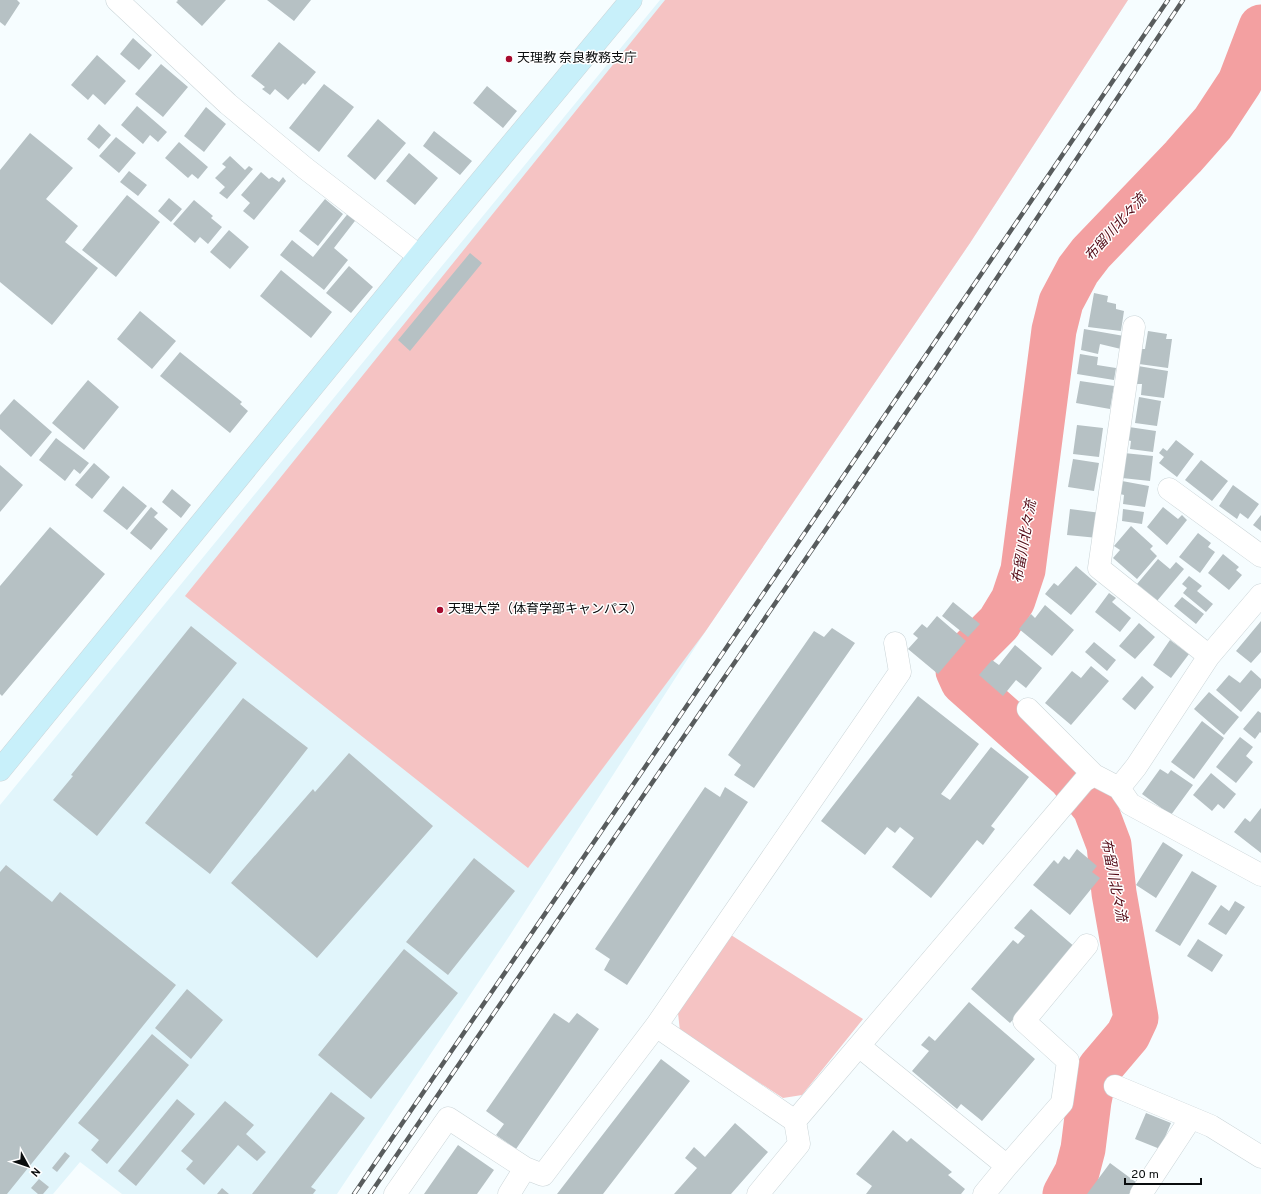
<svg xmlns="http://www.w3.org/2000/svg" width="1261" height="1194" viewBox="0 0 1261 1194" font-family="Overpass,'Noto Sans JP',sans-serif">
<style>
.built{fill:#e1f5fb}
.green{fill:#f5c3c3}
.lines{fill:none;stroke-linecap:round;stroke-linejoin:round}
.river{stroke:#f3a0a1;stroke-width:45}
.building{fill:#b6c1c4}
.street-casing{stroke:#cbd5d8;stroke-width:23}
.secondary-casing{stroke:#cbd5d8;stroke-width:23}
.street{stroke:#fff;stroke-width:22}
.secondary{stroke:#c8f0fa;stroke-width:22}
.rail-casing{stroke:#585c5d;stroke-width:4.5}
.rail{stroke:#fff;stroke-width:3;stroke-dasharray:9;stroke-linecap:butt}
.poi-dot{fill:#a60b2e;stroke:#fff;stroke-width:1.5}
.labels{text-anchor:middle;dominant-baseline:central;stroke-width:3;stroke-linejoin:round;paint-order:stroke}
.poi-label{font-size:13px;fill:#0a0d0e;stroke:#fff;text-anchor:start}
.water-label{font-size:14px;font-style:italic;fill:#530a16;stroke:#fff}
</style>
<rect width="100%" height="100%" fill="#f6fdff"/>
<path class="built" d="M660,0H1128L970,243L705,632L510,935L337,1194H122L80,1162L53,1194H0V805Z"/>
<path class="green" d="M665,0H1128L970,243L705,632L528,868L185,596Z
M731,935L863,1019L802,1095L783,1098L680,1031L678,1013Z"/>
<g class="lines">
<path class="river" d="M1065,1194L1077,1172L1083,1149L1089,1101L1093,1081L1100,1068L1128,1035L1136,1018L1114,893L1109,845L1095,808L1070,777L963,682L958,671L962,660L999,623L1013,600L1023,570L1054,330L1061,302L1078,270L1091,253L1183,157L1213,123L1240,82L1261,27"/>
</g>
<path class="building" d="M0,0H17L20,3L5,26L0,22Z
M177,0H226L202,26L176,2L178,1Z
M267,0H311L294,21Z
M133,38L152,55L139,70L120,54Z
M279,42L316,72L305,85L303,83L288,100L275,89L270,95L262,89L265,87L251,76Z
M97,55L126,81L105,105L93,94L88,100L71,85Z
M161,64L188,87L163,117L135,94Z
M324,84L354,107L319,152L289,128Z
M487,86L517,111L503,128L473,103Z
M137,106L167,132L158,142L150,135L143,144L121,125Z
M206,107L226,124L204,152L184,136Z
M378,119L406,143L375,180L347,156Z
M99,124L111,135L99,149L87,139Z
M434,131L472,161L460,175L423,146Z
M30,133L73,168L46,199L78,226L65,242L98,268L52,325L0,282V170Z
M116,137L136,153L119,173L99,156Z
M179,142L208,167L198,179L192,174L188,178L165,158Z
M409,153L438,178L415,205L386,181Z
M230,156L245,170L249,166L253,169L227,199L219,193L225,187L215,178L226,167L222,164Z
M129,171L147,185L138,196L120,182Z
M261,172L269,179L272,177L279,182L283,177L286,181L254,220L243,211L250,203L241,195Z
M127,195L160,222L116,277L82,250Z
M169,198L182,209L171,222L158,211Z
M325,199L343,214L318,246L299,231Z
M194,200L213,216L211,218L222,227L208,244L200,237L195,243L173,224Z
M350,211L358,217L334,248L348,260L324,290L280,255L292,240L313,257Z
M229,230L249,247L230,269L210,252Z
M470,253L482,263L410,351L398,340Z
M349,266L373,287L351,313L326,293Z
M281,270L332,312L311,338L260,296Z
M1094,293L1108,296L1107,302L1116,304V309L1124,311L1121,331L1088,327Z
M140,311L176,341L152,369L117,339Z
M1084,329L1124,336L1121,349L1100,344L1098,354L1081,350Z
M1148,331L1167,334L1166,339H1172L1168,368L1139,364L1141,349H1145Z
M180,352L242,402L240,404L248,411L230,433L160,376Z
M1080,354L1098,357L1097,365L1116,368L1114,380L1077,374Z
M1138,366L1168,371L1164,398L1141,395L1142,384H1136Z
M88,380L119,407L84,450L52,423Z
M1080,381L1114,386L1110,409L1076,403Z
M1139,397L1161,401L1157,426L1135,423Z
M14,399L52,432L31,457L0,429V415Z
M1077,425L1103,428L1099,457L1073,454Z
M1129,427L1156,431L1153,452L1130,449L1131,441L1127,440Z
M56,438L89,463L80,474L74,469L65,481L39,460Z
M1176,440L1194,454L1177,477L1159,463L1164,457L1159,453L1163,448L1167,451Z
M1124,453L1153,456L1150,481L1122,478Z
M1073,459L1099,463L1094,491L1068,487Z
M1201,460L1228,481L1212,501L1185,480Z
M94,463L110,477L92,499L75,485Z
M0,465L23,485L0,512Z
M1122,481L1149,486L1145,507L1123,504L1124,495L1120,494Z
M1233,485L1259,504L1248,519L1240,513L1237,519L1219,506Z
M123,486L147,506L127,530L103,511Z
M172,489L191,505L181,518L162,502Z
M151,507L158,513L154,517L168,529L151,550L130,533Z
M1163,507L1178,519L1182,515L1187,520L1167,545L1147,527Z
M1070,509L1101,513L1098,538L1067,535Z
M1123,509L1144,512L1142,524L1122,521Z
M1261,515V531L1253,525Z
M1131,526L1153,546L1150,549L1157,556L1137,579L1113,558L1120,550L1114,546Z
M50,527L105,574L2,696L0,694V586Z
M1198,533L1211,543L1208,547L1215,552L1200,573L1179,557Z
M1223,554L1239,567L1236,570L1242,575L1229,590L1208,573Z
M1158,559L1170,569L1176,562L1184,569L1157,601L1137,584Z
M1076,566L1097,584L1071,615L1045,594L1054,583L1058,586Z
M1189,576L1202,586L1197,591L1213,604L1206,612L1183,593L1187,588L1182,584Z
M1109,593L1116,598L1112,602L1131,618L1120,632L1095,612Z
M1182,597L1204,614L1196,624L1174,606Z
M953,602L980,624L968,637L942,616Z
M1045,605L1074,630L1052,656L1019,629L1031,614L1035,618Z
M937,616L966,641L938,674L908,649L918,638L913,634L922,624L927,628Z
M1261,621V652L1251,663L1236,651Z
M1139,623L1155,637L1135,659L1119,646Z
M191,626L237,663L97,836L53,800L73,776L71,775Z
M832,628L855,643L754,788L734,775L741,765L728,755L814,631L824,637Z
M1170,640L1189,654L1171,678L1153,665Z
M1094,642L1116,660L1107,671L1085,652Z
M1015,645L1042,668L1026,688L1016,680L1003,696L979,675L992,660L999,665Z
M1091,666L1109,681L1071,725L1045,703L1072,671L1081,678Z
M1251,670L1261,679V688L1241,712L1216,690L1229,675L1240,683Z
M1142,676L1154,687L1135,710L1122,699Z
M1209,692L1239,717L1224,735L1194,709Z
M918,696L979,744L941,794L950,800L991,747L1029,777L991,826L995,829L983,845L977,840L931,898L892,867L914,838L900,827L895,833L887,827L865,855L821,821Z
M243,698L308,748L210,874L145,823Z
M1258,711L1261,713V733L1260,732L1255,739L1243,729Z
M1202,721L1224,738L1194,779L1171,762Z
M1240,737L1253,747L1246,756L1253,762L1236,783L1216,767Z
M349,753L433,826L317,958L231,883L313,789L315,792Z
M1160,769L1168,774L1171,770L1193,785L1171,815L1142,794Z
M1211,773L1236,794L1224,809L1218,804L1212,811L1193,795Z
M705,787L720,797L725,787L748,802L627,985L604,970L610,959L595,949Z
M1261,808V853L1234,832L1245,818L1250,822Z
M1163,842L1183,855L1156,898L1136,885Z
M1077,849L1097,866L1092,872L1100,878L1070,915L1033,885L1054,860L1058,864L1064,856L1069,860Z
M474,858L515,891L448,975L406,942Z
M6,865L52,902L60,892L176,985L7,1194H0V872Z
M1192,871L1217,886L1180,946L1155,931Z
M1235,901L1245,907L1226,935L1208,924L1221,905L1229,911Z
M1031,909L1076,948L1010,1023L971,989L1013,940L1018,944L1025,936L1014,928Z
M1198,939L1223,955L1212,972L1187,956Z
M404,949L458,993L371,1099L318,1055Z
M187,989L223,1020L191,1059L155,1028Z
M969,1002L1035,1059L982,1121L961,1104L957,1109L912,1071L929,1051L921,1045L929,1036L935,1041Z
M554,1013L569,1023L577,1013L599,1029L516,1149L496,1135L504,1124L486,1111Z
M152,1034L189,1065L107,1164L91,1150L99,1140L78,1123Z
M661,1059L690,1081L603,1194H557Z
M331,1092L365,1118L311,1187L316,1190L313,1194H252Z
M177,1099L195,1114L136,1186L118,1171Z
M225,1101L254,1125L246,1134L266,1152L257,1161L238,1145L204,1185L186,1169L193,1161L181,1151Z
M1146,1113L1171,1123L1160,1149L1135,1139Z
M735,1123L768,1152L731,1194H674L697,1168L685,1158L694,1147L705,1157Z
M893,1130L907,1142L911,1138L952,1172L948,1175L965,1189L961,1194H866L872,1186L856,1174Z
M458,1145L494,1170L477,1194H424Z
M65,1152L70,1156L57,1172L52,1168Z
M1110,1163L1137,1183L1129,1194H1087Z
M39,1179L49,1187L43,1194H38L31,1188Z
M222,1188L229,1194H217Z"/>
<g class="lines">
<defs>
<path id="street" d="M117,0L228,104L305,168L419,256
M1134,327L1099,568L1209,656
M1169,489L1261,556
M1028,709L1094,775
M1119,788L1136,767L1209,656L1261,595
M656,1026L795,1121L1084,781L1094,775L1119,788L1130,804L1261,875
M859,1046L1007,1166L984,1194
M1115,1086L1211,1126L1261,1157
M1007,1166L1062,1103L1068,1061L1024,1021L1087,945
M395,1194L448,1118L525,1168
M509,1194L525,1168L543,1175L656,1026L900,672L895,643
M758,1194L799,1144L795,1121
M1141,1194L1191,1118"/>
<path id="secondary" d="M0,770L419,256L631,0"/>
</defs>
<use href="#street" class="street-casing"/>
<use href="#secondary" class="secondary-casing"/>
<use href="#street" class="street"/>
<use href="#secondary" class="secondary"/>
<defs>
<path id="rail" d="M354,1194L1168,0
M370,1194L938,366L1183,0"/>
</defs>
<use href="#rail" class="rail-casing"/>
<use href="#rail" class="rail"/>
</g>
<g class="poi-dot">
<circle cx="509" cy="59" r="4"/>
<circle cx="440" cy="610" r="4"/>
</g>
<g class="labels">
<g class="poi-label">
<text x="517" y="59">天理教 奈良教務支庁</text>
<text x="448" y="610">天理大学（体育学部キャンパス）</text>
</g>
<g class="water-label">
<text transform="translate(1116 228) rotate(-48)">布留川北々流</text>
<text transform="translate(1025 542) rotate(-80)">布留川北々流</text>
<text transform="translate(1113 880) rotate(79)">布留川北々流</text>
</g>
</g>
<g transform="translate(28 1166) rotate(130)" stroke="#ffffff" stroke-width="3" paint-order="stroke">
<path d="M0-3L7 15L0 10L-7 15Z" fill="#0a0d0e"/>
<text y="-6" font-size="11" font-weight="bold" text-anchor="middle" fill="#0a0d0e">N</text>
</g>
<path d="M1125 1178v6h76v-6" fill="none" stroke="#0a0d0e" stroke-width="2"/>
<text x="1131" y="1178" font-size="12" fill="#0a0d0e" stroke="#ffffff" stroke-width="3" paint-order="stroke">20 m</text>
</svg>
